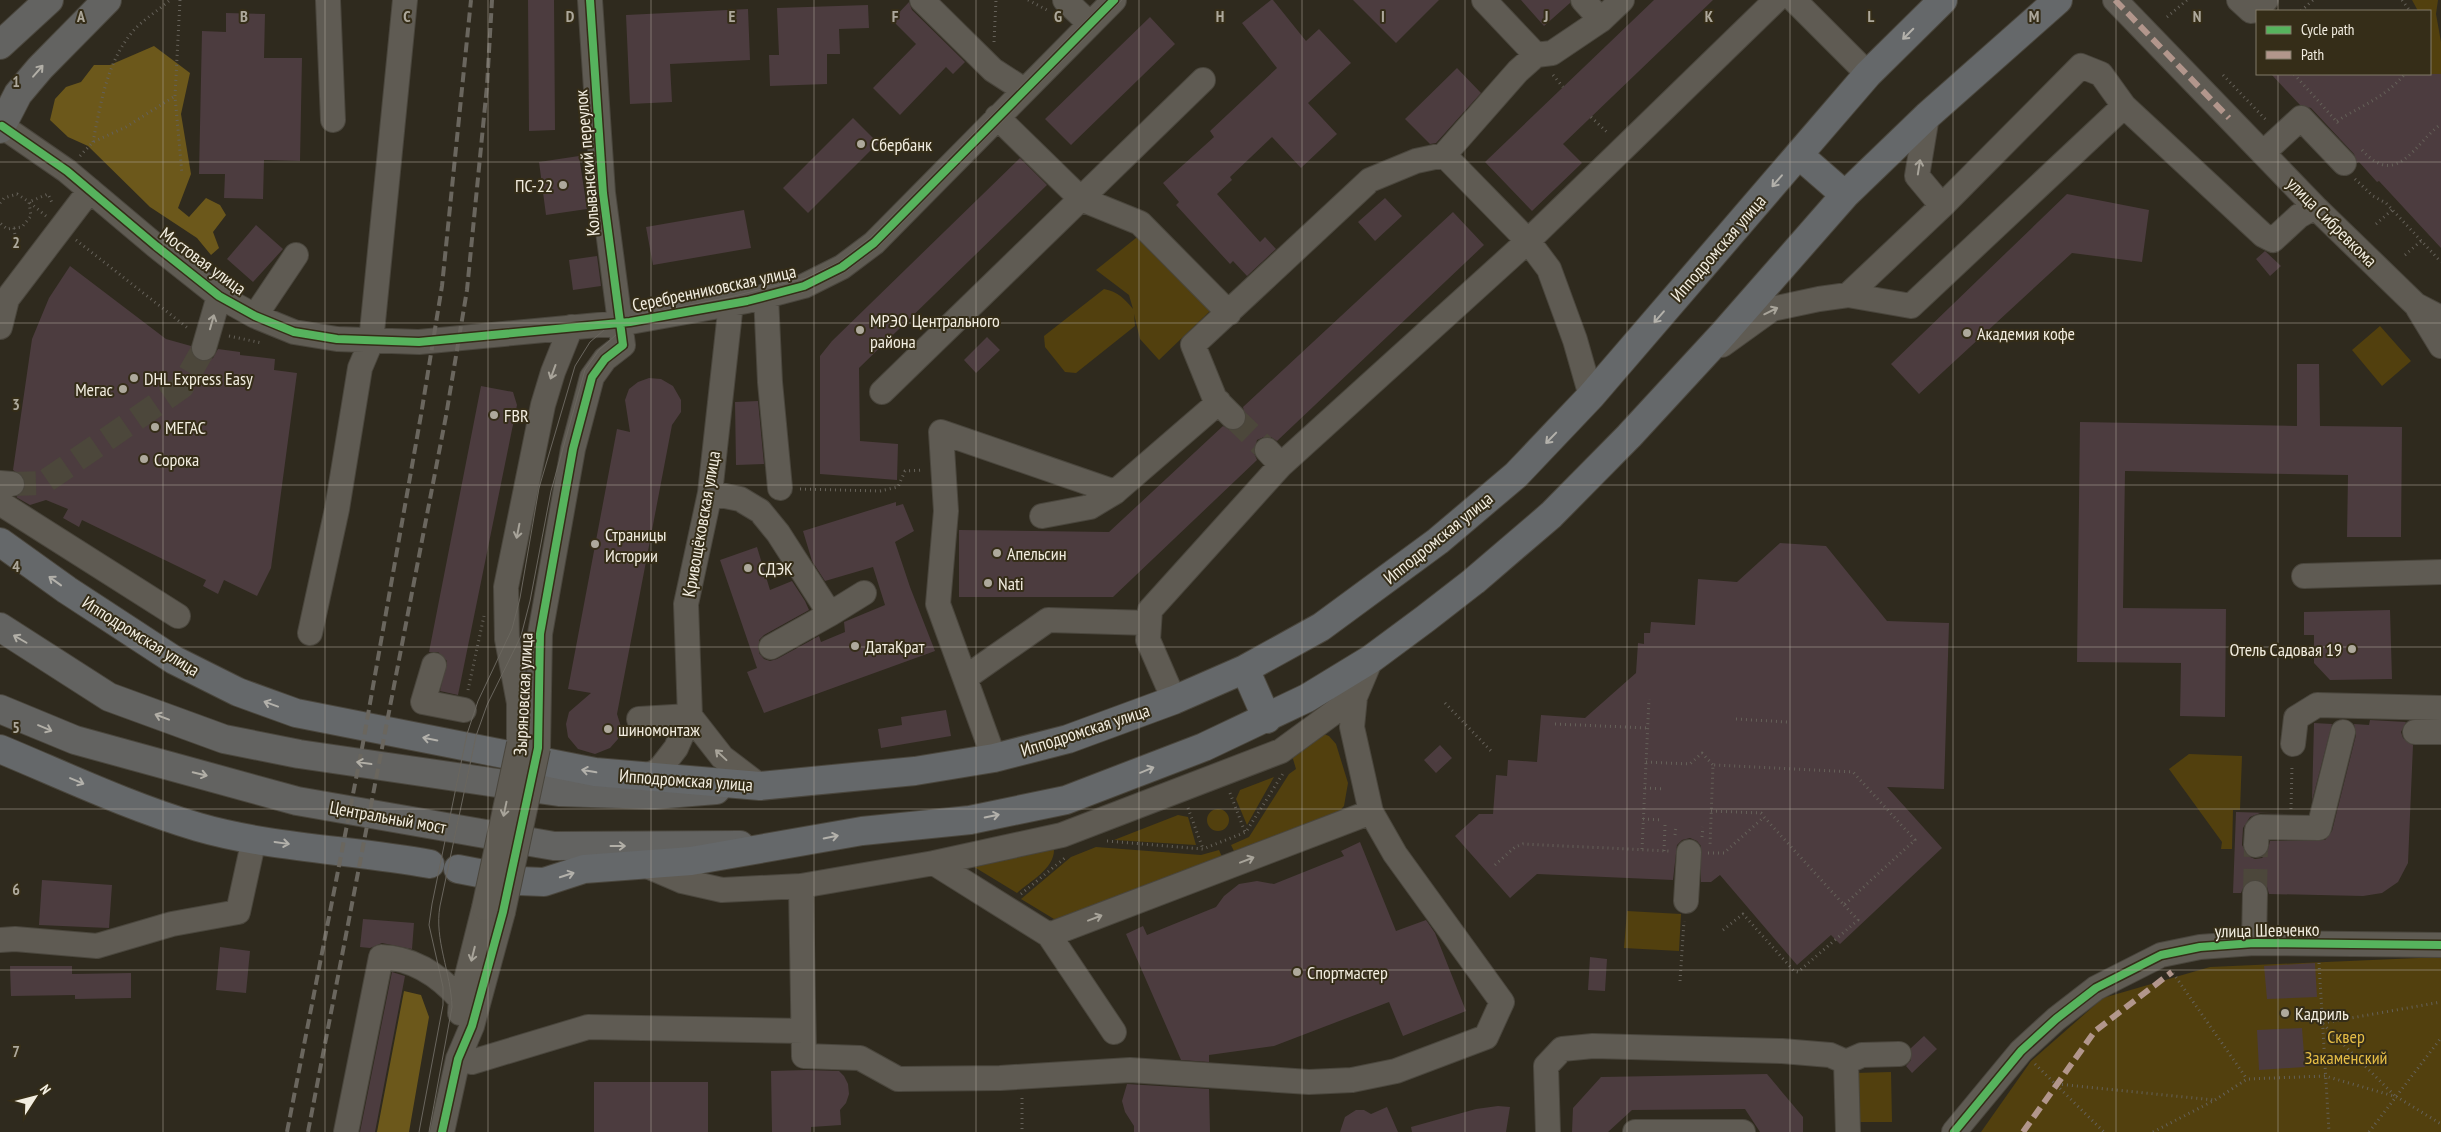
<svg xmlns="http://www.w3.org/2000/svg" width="2441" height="1132" viewBox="0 0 2441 1132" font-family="'PT Sans Narrow',sans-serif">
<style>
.green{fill:#52400e}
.forest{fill:#6c581b}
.building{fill:#4c3c3f}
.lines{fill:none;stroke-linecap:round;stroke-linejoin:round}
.minor-tunnel{stroke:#4c473b;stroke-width:24;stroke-dasharray:24 12;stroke-linecap:butt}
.minor-casing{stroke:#4a463d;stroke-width:26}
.major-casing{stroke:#4a463d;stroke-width:30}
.highway-casing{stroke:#4a463d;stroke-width:30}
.path{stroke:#656159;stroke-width:3;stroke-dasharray:1 4;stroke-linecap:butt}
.minor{stroke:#5f5b53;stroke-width:24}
.major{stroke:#636361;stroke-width:28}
.highway{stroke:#65686a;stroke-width:28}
.tram{stroke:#6a665e;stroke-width:1}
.rail{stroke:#6a665e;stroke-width:4;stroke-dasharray:10 5;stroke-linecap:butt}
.minor-bridge-casing{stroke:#4a463d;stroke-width:26;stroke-linecap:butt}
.minor-bridge{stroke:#5f5b53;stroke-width:24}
.quiet{stroke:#b2968c;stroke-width:6;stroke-dasharray:12 6;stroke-linecap:butt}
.cycleway-casing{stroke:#352d18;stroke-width:11}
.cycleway{stroke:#56b35d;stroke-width:8}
.oneway{stroke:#b3b1ab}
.oneway2{stroke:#b2afa7}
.oneway3{stroke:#a8a49a}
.grid{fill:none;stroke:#aea99c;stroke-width:1;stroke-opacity:0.55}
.poi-dot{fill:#aea99c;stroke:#352d18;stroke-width:2}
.labels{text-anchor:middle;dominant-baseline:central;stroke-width:4;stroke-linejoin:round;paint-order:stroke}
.poi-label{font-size:18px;fill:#f2ede0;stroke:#352d18;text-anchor:start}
.street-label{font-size:18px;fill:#f2ede0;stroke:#352d18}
.park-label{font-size:18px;fill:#e6bd45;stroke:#352d18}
.grid-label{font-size:16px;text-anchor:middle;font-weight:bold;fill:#aea99c;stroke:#352d18;stroke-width:4;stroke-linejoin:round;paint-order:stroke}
</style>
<rect width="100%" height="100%" fill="#2f2a1e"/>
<path class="green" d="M2412,0H2438L2436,14L2441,42V118L2409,79L2411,74H2430V11H2418Z
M1141,234L1210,311L1159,360L1140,339L1134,314L1135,326L1076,373L1065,372L1045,347L1044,336L1104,289C1118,292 1124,298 1133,309L1129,295L1096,270Z
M2380,326L2411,361L2382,386L2352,350Z
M1321,733L1329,736L1336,744L1348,783L1344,806L1333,818L1236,855L1231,845L1249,837L1289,774L1296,769L1290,749Z
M2189,754L2242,756L2240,810H2233L2232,849H2221L2222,842L2169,769Z
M1274,777L1247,825L1236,799L1240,790Z
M1207 820a11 11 0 1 1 22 0a11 11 0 1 1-22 0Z
M1178,815L1188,817L1196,845L1114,840Z
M1050,846L1054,850C1054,869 1030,881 1017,893L971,865Z
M1096,847L1201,855L1219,850L1223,859L1072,918L1054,919L1021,899L1071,857Z
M1627,911L1681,914L1679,951L1624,948Z
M2441,957V1132H1981L2031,1061L2103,998L2210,967Z
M1891,1072L1892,1122H1855L1854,1073Z"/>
<path class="forest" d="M154,46L190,73L181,114L191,174L178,208L189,217L206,198L220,205L226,215L213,232L219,248L211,255L197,238L150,207L88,146L68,137L50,120L55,99L66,87L81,82L94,65H110Z
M404,991L421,995L429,1017L409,1132H377Z"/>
<path class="building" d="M528,0H554L555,130L529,131Z
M1271,0H1273L1306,41L1319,29L1351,63L1308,103L1337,134L1301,168L1272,137L1230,177L1232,180L1217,194L1260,242L1265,237L1276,249L1247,276L1233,261L1230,264L1176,205L1179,202L1163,183L1214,137L1210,131L1277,68L1242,23Z
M1353,0H1439L1396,43Z
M1521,0H1570V3L1544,26Z
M1654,0H1713L1563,144L1582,163L1532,211L1485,162Z
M909,2L912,10L965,62L953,74L946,67L900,115L873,88L916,44L892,20Z
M868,5L869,28L839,29L840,54H827V84L770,86L769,55H779L777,8Z
M748,9L750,60L670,64L672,102L630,104L626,15Z
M226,13L265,14L264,58H302L300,161L264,160L263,199L224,198L225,174H199L202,31L226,32Z
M1150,17L1175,44L1071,145L1045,119Z
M1457,68L1481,93L1436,143L1430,144L1405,119Z
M2271,74H2441V248L2379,181L2377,182L2359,162L2357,163L2354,154L2311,108L2300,105Z
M853,118L878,143L808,213L783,188Z
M579,156L587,209L546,215L539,162Z
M1020,158L1047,185L859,368L860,441L898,444L897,480L820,474V356L832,341Z
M2067,194L2149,210L2142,262L2072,253L1919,394L1891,364Z
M1385,198L1402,216L1375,241L1358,222Z
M744,210L751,248L653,265L646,227Z
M1453,212L1484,245L1277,441L1271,437H1264L1257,440L1254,453L1257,460L1113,597H959V530L1109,532L1223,426L1230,430L1242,427L1246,420L1243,407Z
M256,225L283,249L253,282L227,259Z
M2265,251L2281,266L2270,276L2256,259Z
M597,256L601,286L573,290L569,260Z
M70,266L166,339L191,346L194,357L200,361H207L213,358L218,349L240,352V355L275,359L274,370L297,373L271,568L257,596L224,580L218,594L203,586L206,580L82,520L79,527L63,518L68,509L46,500L30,505L16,497L23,492L26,486L24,478L13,470L32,339L49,298Z
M987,337L1000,350L976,373L964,360Z
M2297,364H2319L2320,426L2402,427L2401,537H2347L2348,475L2125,471L2123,608L2226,609L2225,717L2180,716L2181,663L2077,662L2080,422L2297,426Z
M649,378L661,379L673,386L681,400V412L672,425L617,714L621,727L618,739L610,748L595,754L578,749L568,737L566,724L569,712L591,693L568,689L617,429L630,432L625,400L629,389L638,382Z
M481,386L513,392L517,405L458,695L440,691L447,661L438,652H429Z
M758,401L764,464L736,465L735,402Z
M896,502V506L903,504L914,531L895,542L910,587L935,651L764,713L747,672L757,668L720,560L757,547L770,590L792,581L805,601L809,610L764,635L759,640V653L764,659L770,661L777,659L819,636L821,642L845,632L844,622L885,605L873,567L825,581L812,561L803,531Z
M1780,543L1826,546L1887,621L1949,623L1944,789L1887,787L1942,848L1840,944L1831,935L1797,965L1720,875L1711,882H1701V846L1697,841L1690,838L1682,840L1677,845L1673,880L1537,874L1510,898L1455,836L1479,814H1493L1496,775L1507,776L1508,760L1537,762L1541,715L1585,718L1636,673L1638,643L1644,644V633H1650L1651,622L1695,625L1698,579L1737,582Z
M2390,610L2392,679L2330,680L2314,663V635H2304V612Z
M946,710L951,736L881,748L878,729L902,725L901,717Z
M2370,720L2406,722L2401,732L2403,738L2413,745L2408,863L2398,882L2382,893L2363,896L2269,894L2267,887L2262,882L2255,879L2244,886L2241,893H2233L2236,812L2308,814L2260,813L2250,817L2243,828L2242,845L2248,856L2255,859L2262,858L2267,853L2270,841L2325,840L2332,831L2356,735L2354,724L2369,725Z
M2314,723L2332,724L2312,801Z
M1440,745L1452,758L1436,773L1424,760Z
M1360,842L1396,931L1426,920L1435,933L1466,1011L1403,1036L1389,1002L1274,1046L1209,1055V1062L1181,1060L1126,934L1143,926L1147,935L1216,907L1224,896L1239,884L1257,881L1274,884L1344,856L1341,851Z
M42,880L112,885L109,928L39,925Z
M363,919L414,923L412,949L382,943L370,948L360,947Z
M220,947L250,951L246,993L216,990Z
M1590,957L1607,959L1605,991L1588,990Z
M2315,963L2317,997L2267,999L2264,966Z
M10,966H72V974L131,973V998L75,999V995L11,996Z
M392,972L405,976L375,1132H360Z
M2302,1028L2305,1067L2259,1070L2257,1030Z
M1924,1036L1937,1049L1912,1073L1906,1066L1911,1060V1048Z
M807,1070L839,1071L844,1076L848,1084L849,1094L846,1103L840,1110L841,1125L811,1127V1132H772L771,1071Z
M1767,1074L1803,1117V1132H1760L1745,1109L1632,1110L1608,1132H1572L1573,1108L1601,1077Z
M594,1082H708V1132H594Z
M1127,1084L1209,1089L1210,1132H1134V1126L1125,1112L1122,1101Z
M1498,1106L1510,1107L1506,1132H1412L1411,1127L1476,1109Z
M1387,1107L1398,1132H1340L1345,1117L1356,1110H1364L1371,1114Z"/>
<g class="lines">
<path class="minor-tunnel" d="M1233,417L1267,450
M12,484L43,483L182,387L204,348
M2255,893L2256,845"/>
<defs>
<path id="minor" d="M328,0L333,120
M922,0L993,70L1024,90
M1065,0L1090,24
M1484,0L1536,55
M1583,0L1601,20
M1794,0L1868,74
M2115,0L2315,207L2416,305L2441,318
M2239,0L2251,11L2266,0
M1927,116L1917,176L1942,206
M997,117L1081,199L1140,223L1229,313
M2,126L67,171L156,246L219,296L255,316L294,332L337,339L419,342L630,322L747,301L804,286L842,267L874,243L1114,0
M2263,153L2301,118L2344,163
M1444,155L1528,241L1549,269L1575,340L1591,396
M1848,295L1942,206L2081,66L2101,74L2124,106L2263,235L2273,240L2299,216L2315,207
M766,296L770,382L780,488
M2416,305L2441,346
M255,316L296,255
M0,327L7,299L90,190
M1722,345L1772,309L1819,299L1848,295L1911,306L2124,106
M204,348L219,296
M882,392L1203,80
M1233,417L1215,399L1193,345L1370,180L1416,161L1444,155L1518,71L1536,55L1552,53L1601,20L1622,0
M1267,450L1281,465
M0,483L12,484
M710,493L740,499L760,511L778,533L830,614L864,593
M0,503L178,616
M1042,516L1090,507L1115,492L1219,402
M2304,576L2441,572
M310,633L337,509L360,368L371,342L405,0
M771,647L830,614
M434,665L423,702L464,710
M965,678L1048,620L1149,623
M1174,700L1148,640L1150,610L1281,465L1528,241L1776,0
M690,716L722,757L760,786
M639,719L690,716
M2415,732H2441
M519,744V703L507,639L506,587L543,405L553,372L571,327
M2293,744L2296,718L2317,705L2441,708
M538,748L540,634L573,449L592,377L605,359L623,345L603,193L590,0
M994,758L938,604L946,511L941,432L1115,492
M642,778L659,770L676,748L690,716L686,604L710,493L731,303
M2256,845L2257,830L2260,827L2319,828L2343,732
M934,863L1062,835L1281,751L1355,697
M647,866L682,881L722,890L801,886L934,863L1049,935L1114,1032
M801,886L804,1056L860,1058L898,1079L1000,1078L1130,1070L1309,1082L1352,1080L1396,1071L1486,1037L1502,1002L1395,854L1371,812L1352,727L1355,697L1371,659
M1686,901L1689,852
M1049,935L1371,812
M0,940L15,939L97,946L172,924L238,912L254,839
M2254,943L2255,893
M460,1013L461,1000L484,908
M458,1059L472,1062L588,1027L803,1031
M1846,1062L1848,1132
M346,1132L381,957C414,958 440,976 461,1000
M442,1132L458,1059L472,1026L503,912
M1548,1132L1546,1066L1562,1049L1593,1046L1782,1051L1830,1055L1846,1062L1862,1055L1899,1054
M1635,1132H1743
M1954,1132L2021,1051L2056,1019L2096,988L2161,955L2200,947L2254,943L2441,945"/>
<path id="major" d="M0,45L49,0
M0,129L18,94L40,68L107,0
M0,627L109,697L224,739L299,754L559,792L654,795L716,790
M0,709L75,740L297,801L554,846L740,845"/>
<path id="highway" d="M1799,155L1845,195
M0,542L67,590L174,660L238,692L296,713L595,772L760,786L915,771L994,758L1068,739L1174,700L1245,669L1321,627L1438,541L1516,475L1591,396L1868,74L1943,0
M1245,669L1267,719
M0,749C65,776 130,807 198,827C270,848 355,850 430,864
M458,869L484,874
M519,881L544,882L584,869L691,861L862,831L970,820L1066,800L1204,747L1307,698L1371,659L1425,619L1474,581L1551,515L1629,436L1724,333L1845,195L1927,116L2058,0"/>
</defs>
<use href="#minor" class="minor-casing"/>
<use href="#major" class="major-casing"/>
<use href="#highway" class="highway-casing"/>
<path class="path" d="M180,0L175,96L182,174
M1028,0L1047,10
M2402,0L2410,11
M2301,11L2313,0
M2167,17L2187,0
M994,42L996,0
M2294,74L2338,123
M1553,75L1563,87
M2223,75L2268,122
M1591,117L1609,134
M2337,121C2364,104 2383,99 2405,74
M93,142C101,102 107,61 134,30C144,19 159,10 170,0
M2362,150C2397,189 2414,144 2441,124
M80,156L93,142L126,127L175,96
M2355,179L2373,196L2386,203L2441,262
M0,203L4,198L17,194L29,202L31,216L22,227L7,229L0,223
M46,216L29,202L48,194L53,205
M2376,224L2392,210
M14,228L17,250
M76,240L189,329
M2405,255L2421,241
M229,336L262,343
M800,489L880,491L898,487L905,471L923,470
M468,690L484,616
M1445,703L1492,752
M1736,719L1787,722
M1555,724L1648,728
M1646,762L1690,764L1702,753L1713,765
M1645,788L1664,789
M1230,793L1245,832
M1188,808L1203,849
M2291,809L2292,765
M1711,811L1761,813L1764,817
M1643,819L1662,820
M1675,835L1676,826
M1702,837L1703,827
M1107,841L1203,849L1246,832L1284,772
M1642,849L1649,699
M1664,851L1665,825
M1708,853H1724L1764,817L1844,905L1915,840L1853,772L1713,765L1710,846
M1495,865L1515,847L1523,844L1669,851
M1021,894L1066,857
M1723,930L1743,914L1794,971L1798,972L1858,920L1844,905
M2319,963L2329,1132
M2173,973L2247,1079
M1680,981L1684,921
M2323,1023L2441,1002
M2323,1024L2395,1096
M2035,1064L2104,1132
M2057,1084L2214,1100
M1022,1098V1132
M2153,1132L2215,1100L2247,1079L2325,1076L2397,1097L2441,1124
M2369,1132L2441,1038"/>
<use href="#minor" class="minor"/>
<use href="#major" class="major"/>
<use href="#highway" class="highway"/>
<path class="tram" d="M419,1132L443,1005V987L429,925L432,904L467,734L478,701L512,629L520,598L539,488L575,366L590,342L617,319L730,297L806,278L839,262L870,238L1106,0
M429,1132L452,1007C451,972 434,940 440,906L476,736L487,705L521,636L530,601L551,491L585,370L599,350L625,327L730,309L803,292L845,272L878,247L1122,0"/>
<path class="rail" d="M287,1132L363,743L421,415L442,286L471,0
M308,1132L446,416L467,290L487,86L492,0"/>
<defs>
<path id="minor-bridge" d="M484,908L519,744
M503,912L538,748"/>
</defs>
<use href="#minor-bridge" class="minor-bridge-casing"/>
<use href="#minor-bridge" class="minor-bridge"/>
<path class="quiet" d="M2115,0L2229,118
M2023,1132L2095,1031L2172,972"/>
<defs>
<path id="cycleway" d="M2,126L67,171L156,246L219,296L255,316L294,332L337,339L419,342L630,322L747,301L804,286L842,267L874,243L1114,0
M442,1132L458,1059L472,1026L503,912L538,748L540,634L573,449L592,377L605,359L623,345L603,193L590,0
M1954,1132L2021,1051L2056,1019L2096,988L2161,955L2200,947L2254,943L2441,945"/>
</defs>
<use href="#cycleway" class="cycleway-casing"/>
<use href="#cycleway" class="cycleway"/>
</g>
<defs><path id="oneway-shaft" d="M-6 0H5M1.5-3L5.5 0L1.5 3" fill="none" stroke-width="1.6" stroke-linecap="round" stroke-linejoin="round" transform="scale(1.25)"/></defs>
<g class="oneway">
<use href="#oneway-shaft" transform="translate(1908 34) rotate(135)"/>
<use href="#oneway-shaft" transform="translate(1777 181) rotate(131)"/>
<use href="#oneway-shaft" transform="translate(1659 317) rotate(131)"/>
<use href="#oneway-shaft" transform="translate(1551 438) rotate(134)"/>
<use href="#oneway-shaft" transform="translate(55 581) rotate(-144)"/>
<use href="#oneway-shaft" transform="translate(271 704) rotate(-160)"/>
<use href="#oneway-shaft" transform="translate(430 739) rotate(-169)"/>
<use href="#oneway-shaft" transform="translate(1147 770) rotate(-22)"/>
<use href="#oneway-shaft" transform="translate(589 771) rotate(-170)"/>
<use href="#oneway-shaft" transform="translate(77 781) rotate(23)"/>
<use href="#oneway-shaft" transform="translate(992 816) rotate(-12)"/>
<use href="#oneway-shaft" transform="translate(831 837) rotate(-11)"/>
<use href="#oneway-shaft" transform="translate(282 843) rotate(8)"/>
<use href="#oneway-shaft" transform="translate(567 875) rotate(-18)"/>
</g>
<g class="oneway2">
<use href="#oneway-shaft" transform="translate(38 71) rotate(-49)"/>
<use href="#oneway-shaft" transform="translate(20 639) rotate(-150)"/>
<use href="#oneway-shaft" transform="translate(162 717) rotate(-159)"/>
<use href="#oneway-shaft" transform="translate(45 728) rotate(23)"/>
<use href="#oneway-shaft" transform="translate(364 763) rotate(-172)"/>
<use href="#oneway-shaft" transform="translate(200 774) rotate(13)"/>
<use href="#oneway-shaft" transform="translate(618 846)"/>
</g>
<g class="oneway3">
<use href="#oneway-shaft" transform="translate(1919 167) rotate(-81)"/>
<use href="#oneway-shaft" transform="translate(1771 311) rotate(-26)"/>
<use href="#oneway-shaft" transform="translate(212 322) rotate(-74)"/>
<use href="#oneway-shaft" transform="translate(553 372) rotate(110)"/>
<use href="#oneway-shaft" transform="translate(518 531) rotate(101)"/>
<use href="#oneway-shaft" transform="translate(721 755) rotate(-137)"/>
<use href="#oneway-shaft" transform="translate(505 809) rotate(102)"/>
<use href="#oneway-shaft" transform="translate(1247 860) rotate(-21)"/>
<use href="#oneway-shaft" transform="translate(1095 918) rotate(-21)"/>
<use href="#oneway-shaft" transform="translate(473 954) rotate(104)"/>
</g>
<path class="grid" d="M163,0V1132M325,0V1132M488,0V1132M651,0V1132M814,0V1132M976,0V1132M1139,0V1132M1302,0V1132M1465,0V1132M1627,0V1132M1790,0V1132M1953,0V1132M2116,0V1132M2278,0V11M2278,74V1132M0,162H2441M0,323H2441M0,485H2441M0,647H2441M0,809H2441M0,970H2441"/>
<g class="poi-dot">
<circle cx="861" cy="144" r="5"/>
<circle cx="563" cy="185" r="5"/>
<circle cx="860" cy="330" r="5"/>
<circle cx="1967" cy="333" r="5"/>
<circle cx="134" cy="378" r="5"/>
<circle cx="123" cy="389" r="5"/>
<circle cx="494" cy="415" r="5"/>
<circle cx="155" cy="427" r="5"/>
<circle cx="144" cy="459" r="5"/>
<circle cx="595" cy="544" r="5"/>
<circle cx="997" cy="553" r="5"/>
<circle cx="748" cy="568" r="5"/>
<circle cx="988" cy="583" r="5"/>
<circle cx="855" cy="646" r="5"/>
<circle cx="2352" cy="649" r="5"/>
<circle cx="608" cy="729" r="5"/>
<circle cx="1297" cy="972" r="5"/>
<circle cx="2285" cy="1013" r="5"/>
</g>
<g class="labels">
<g class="poi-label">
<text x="871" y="144">Сбербанк</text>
<text x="553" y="185" text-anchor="end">ПС-22</text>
<text x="870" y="320">МРЭО Центрального<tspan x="870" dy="21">района</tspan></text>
<text x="1977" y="333">Академия кофе</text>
<text x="144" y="378">DHL Express Easy</text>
<text x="113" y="389" text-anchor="end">Мегас</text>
<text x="504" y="415">FBR</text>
<text x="165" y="427">МЕГАС</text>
<text x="154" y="459">Сорока</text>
<text x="605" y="534">Страницы<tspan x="605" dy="21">Истории</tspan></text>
<text x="1007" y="553">Апельсин</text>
<text x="758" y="568">СДЭК</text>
<text x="998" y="583">Nati</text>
<text x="865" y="646">ДатаКрат</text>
<text x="2342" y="649" text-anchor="end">Отель Садовая 19</text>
<text x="618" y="729">шиномонтаж</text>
<text x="1307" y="972">Спортмастер</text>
<text x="2295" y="1013">Кадриль</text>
</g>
<g class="street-label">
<text transform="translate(587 163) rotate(-95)">Колыванский переулок</text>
<text transform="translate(2332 222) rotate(45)">улица Сибревкома</text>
<text transform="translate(1718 248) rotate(-49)">Ипподромская улица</text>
<text transform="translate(203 261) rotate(36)">Мостовая улица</text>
<text transform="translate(714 288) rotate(-12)">Серебренниковская улица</text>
<text transform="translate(701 524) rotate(-80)">Кривощёковская улица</text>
<text transform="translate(1438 538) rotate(-39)">Ипподромская улица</text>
<text transform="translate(141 636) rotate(32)">Ипподромская улица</text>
<text transform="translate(523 694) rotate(-87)">Зыряновская улица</text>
<text transform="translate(1085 730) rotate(-18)">Ипподромская улица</text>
<text transform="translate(686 780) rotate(4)">Ипподромская улица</text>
<text transform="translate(388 817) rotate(10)">Центральный мост</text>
<text transform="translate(2267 930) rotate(-1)">улица Шевченко</text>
</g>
<g class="park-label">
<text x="2346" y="1036">Сквер<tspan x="2346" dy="21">Закаменский</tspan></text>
</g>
</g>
<g class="grid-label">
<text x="81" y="22">A</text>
<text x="244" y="22">B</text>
<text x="407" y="22">C</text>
<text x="570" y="22">D</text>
<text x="732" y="22">E</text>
<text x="895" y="22">F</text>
<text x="1058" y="22">G</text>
<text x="1220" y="22">H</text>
<text x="1383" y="22">I</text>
<text x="1546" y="22">J</text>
<text x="1709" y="22">K</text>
<text x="1871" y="22">L</text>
<text x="2034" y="22">M</text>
<text x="2197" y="22">N</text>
<text x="16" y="87">1</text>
<text x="16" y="248">2</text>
<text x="16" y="410">3</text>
<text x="16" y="572">4</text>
<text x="16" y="733">5</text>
<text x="16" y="895">6</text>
<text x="16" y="1057">7</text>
</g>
<rect x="2256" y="10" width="175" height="65" fill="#352d18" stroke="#817a68"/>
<rect x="2266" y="26" width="25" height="8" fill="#56b35d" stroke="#817a68"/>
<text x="2301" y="35" font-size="15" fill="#f2ede0">Cycle path</text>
<rect x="2266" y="51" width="25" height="8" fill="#b2968c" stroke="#817a68"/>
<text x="2301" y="60" font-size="15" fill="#f2ede0">Path</text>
<g transform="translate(35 1097) rotate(54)" stroke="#352d18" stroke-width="4" paint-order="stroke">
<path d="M0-4L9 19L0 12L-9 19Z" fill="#f2ede0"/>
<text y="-8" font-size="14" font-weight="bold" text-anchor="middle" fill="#f2ede0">N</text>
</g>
</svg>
